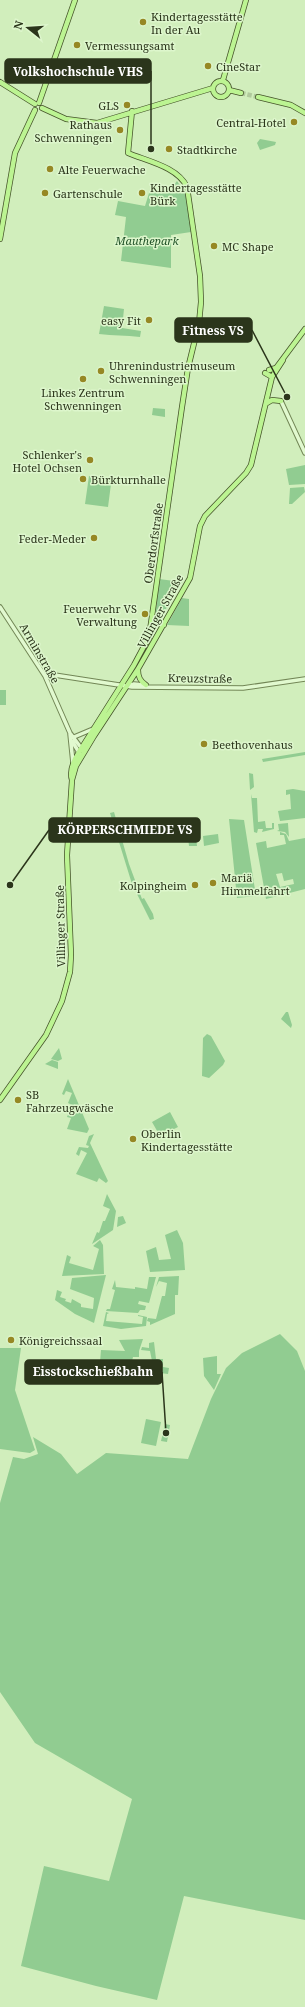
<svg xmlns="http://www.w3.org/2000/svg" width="305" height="2007" viewBox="0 0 305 2007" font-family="'Noto Serif',serif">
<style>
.green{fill:#91cc91;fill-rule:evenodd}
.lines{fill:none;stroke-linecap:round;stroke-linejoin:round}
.major-tunnel{stroke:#b0c99c;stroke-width:4.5;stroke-dasharray:4.5 2;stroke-linecap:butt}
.minor-casing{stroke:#728656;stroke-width:5.5}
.major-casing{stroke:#45532a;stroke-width:6}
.minor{stroke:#e1f9cf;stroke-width:3.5}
.major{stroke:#bcf492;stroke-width:4.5}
.poi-dot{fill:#968824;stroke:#ddf6cc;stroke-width:1.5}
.labels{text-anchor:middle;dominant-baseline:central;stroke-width:3;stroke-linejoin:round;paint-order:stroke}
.poi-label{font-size:11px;fill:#2b351b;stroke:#ddf6cc;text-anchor:start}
.park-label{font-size:11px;font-style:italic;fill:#215228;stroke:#ddf6cc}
.street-label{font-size:11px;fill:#2b351b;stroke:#ddf6cc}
.leader{fill:none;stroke:#2b351b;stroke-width:1.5}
.callout-dot{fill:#2b351b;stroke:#ddf6cc;stroke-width:1.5}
.callout{fill:#2b351b;stroke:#2b351b;stroke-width:1.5}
.callout-label{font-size:12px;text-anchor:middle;font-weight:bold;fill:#fff}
</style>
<rect width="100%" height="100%" fill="#d1eebc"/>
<path class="green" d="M260,139L276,142L275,145L260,150L257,143Z
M177,181L187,196L191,232L171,235V268L121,261L126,217L115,215L118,201L145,206L150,190H170Z
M104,306L124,309L122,328L141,331L140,337C126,335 113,336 99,334Z
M153,408L165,409V417L152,415Z
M305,465V484L289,485L286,469Z
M89,476L110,479L109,483L111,484L108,507L85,504Z
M304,487L305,492L292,504H289L290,488Z
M159,579L182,582L160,619H155Z
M182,598L189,599V626L167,625Z
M0,690H6V705H0Z
M305,752V755L263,762L262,759Z
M249,773L253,774L254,787L250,790Z
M293,789L305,791V818L280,821L278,811L291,809L290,794L286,795V790Z
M251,794L252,798H257L258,822L265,821L266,828H272V823H274V829L262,832L263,829H258L257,833L254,832Z
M114,812L129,864L142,899L144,898L153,914L154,919L150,920L132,884L110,813Z
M229,819L244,820L256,896L237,898Z
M288,823V824L289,837L285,832L277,831L279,830L278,824Z
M195,827L197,846H189L187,829Z
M280,832L286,834L289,841L305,838V889L266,899L256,843L266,841L267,848L286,844L284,835H280ZM282,873L284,881L293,879L294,884L280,887L276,874Z
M218,834L219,843L204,846L203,836Z
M286,1012H288L292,1025L291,1028L281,1019Z
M207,1034L211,1036L225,1061L223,1065L209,1078L202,1076L203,1038Z
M59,1048L62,1059L58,1061L51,1059Z
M52,1060L58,1062V1069L45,1064Z
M68,1079L89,1129L87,1133L67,1129L71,1118L67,1117L72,1105L68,1103L72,1093L66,1091L64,1095L62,1094Z
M170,1112L178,1127L160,1136L152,1122Z
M94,1134L90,1143L108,1181L106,1183L99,1178L97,1182L76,1174L87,1153L81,1150L79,1156L76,1154L79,1147L88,1148L89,1146L86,1145L89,1136Z
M107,1194L116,1211L113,1230L92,1244L97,1232L99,1233L103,1221H105L110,1209L103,1206Z
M123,1216L126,1223L117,1227L118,1217Z
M177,1230L183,1243L185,1270L150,1272L146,1251L156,1247L159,1260L171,1259L165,1235Z
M100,1240L103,1245L104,1274L62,1276L67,1255L71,1257L69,1263L93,1270L99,1249L93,1246Z
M106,1275L94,1323L75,1314L55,1300L57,1290L62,1292L60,1297L66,1299L65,1301L71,1303L72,1299L81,1304V1307L93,1309L94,1298L70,1289L72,1278Z
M179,1276L178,1295H175V1314L150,1325V1322L147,1321L148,1318L156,1319L162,1296H165L167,1283L159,1281L156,1287L159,1277Z
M149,1277H156L149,1303L139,1301L138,1304L146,1306L145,1310H140L138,1313L106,1311L107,1309H110L115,1290L112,1289L115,1280L116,1287L135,1289V1287L147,1289Z
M106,1312L109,1313L107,1314L106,1321L142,1324L143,1317L138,1316V1315L147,1317L146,1326L121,1329L103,1326Z
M280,1334L297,1351L305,1371V1920L184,1896L157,2000L96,1986L21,1966L44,1866L109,1881L132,1799L35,1743L0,1692V1503L13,1457L24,1459L38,1454L33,1437L61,1454L77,1474L106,1453L188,1459L211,1399L226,1368L242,1353Z
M143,1339L139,1351V1357H133L132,1361L100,1362L101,1350L125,1351L119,1340Z
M154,1342L156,1359H163V1367L169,1368L168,1374L152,1372L149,1369L140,1367L141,1365L150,1364V1362L152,1361L150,1351L141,1350L142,1347L149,1348V1343Z
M0,1348H21L15,1390L35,1450L30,1453L0,1449Z
M217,1356V1374H221L214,1390L204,1376L203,1358Z
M146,1419L161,1422L156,1446L141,1443Z
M165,1424L170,1425L167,1442L161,1441Z"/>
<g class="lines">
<path class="major-tunnel" d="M241,93L258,97"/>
<defs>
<path id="minor" d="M281,401L305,453
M0,607L45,676L70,733L82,749
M45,676L48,674L132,687L243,688L305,679
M128,686L134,684L145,685
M70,734L73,763
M74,737L93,729
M72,741L80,754"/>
<path id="major" d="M223,80L246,0
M213 89a8 8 0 1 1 16 0a8 8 0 1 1-16 0Z
M0,82L35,104
M229,90L241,93
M258,97L291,105L305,113
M39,103L75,0
M42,108L66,119L97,123L213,88
M0,239L15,153L35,110
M269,370L276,368L305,329
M265,373L272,377
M267,403L272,400L281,401
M152,619L164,625
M138,670C138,677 140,681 146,685
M72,780C69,771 74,760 79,752L134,665L149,637L182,407L188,368L199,323L201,302L200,276L187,187C178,167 147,161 128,153L132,111
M0,1100L46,1035L62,1001L70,972L71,955L67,855L72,780L76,766L94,736L138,669L190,578L200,526L205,516L246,473L251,465L272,377L283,360"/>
</defs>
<use href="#minor" class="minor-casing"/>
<use href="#major" class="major-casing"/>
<use href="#minor" class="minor"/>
<use href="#major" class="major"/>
</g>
<g class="poi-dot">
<circle cx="143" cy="22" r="4"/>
<circle cx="77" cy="45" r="4"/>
<circle cx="208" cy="66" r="4"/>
<circle cx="127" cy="105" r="4"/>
<circle cx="294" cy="122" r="4"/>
<circle cx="120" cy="130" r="4"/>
<circle cx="169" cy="149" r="4"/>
<circle cx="50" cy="169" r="4"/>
<circle cx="45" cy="193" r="4"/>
<circle cx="142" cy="193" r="4"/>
<circle cx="214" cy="246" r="4"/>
<circle cx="149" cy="320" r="4"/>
<circle cx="101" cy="371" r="4"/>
<circle cx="83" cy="379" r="4"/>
<circle cx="90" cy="460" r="4"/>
<circle cx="83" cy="479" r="4"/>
<circle cx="94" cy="538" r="4"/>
<circle cx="145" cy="614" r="4"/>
<circle cx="204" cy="744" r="4"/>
<circle cx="213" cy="883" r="4"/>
<circle cx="195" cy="885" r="4"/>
<circle cx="18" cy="1100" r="4"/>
<circle cx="133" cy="1139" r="4"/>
<circle cx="11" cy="1340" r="4"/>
</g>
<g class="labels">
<g class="poi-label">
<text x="151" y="16">Kindertagesstätte<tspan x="151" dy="13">In der Au</tspan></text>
<text x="85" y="45">Vermessungsamt</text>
<text x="216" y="66">CineStar</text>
<text x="119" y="105" text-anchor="end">GLS</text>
<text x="286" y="122" text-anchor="end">Central-Hotel</text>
<text x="112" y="124" text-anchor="end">Rathaus<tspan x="112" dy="13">Schwenningen</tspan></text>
<text x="177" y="149">Stadtkirche</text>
<text x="58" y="169">Alte Feuerwache</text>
<text x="150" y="187">Kindertagesstätte<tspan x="150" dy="13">Bürk</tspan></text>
<text x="53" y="193">Gartenschule</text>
<text x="222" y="246">MC Shape</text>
<text x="141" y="320" text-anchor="end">easy Fit</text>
<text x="109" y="365">Uhrenindustriemuseum<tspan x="109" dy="13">Schwenningen</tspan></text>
<text x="83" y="392" text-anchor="middle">Linkes Zentrum<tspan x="83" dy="13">Schwenningen</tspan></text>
<text x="82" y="454" text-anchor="end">Schlenker's<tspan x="82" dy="13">Hotel Ochsen</tspan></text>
<text x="91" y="479">Bürkturnhalle</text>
<text x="86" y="538" text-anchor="end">Feder-Meder</text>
<text x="137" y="608" text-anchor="end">Feuerwehr VS<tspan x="137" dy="13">Verwaltung</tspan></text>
<text x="212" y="744">Beethovenhaus</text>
<text x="221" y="877">Mariä<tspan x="221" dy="13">Himmelfahrt</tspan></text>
<text x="187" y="885" text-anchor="end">Kolpingheim</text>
<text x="26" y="1094">SB<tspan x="26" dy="13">Fahrzeugwäsche</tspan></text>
<text x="141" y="1133">Oberlin<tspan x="141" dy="13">Kindertagesstätte</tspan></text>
<text x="19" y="1340">Königreichssaal</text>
</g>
<g class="park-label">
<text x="147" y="240">Mauthepark</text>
</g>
<g class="street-label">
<text transform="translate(153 543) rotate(-82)">Oberdorfstraße</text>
<text transform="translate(160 611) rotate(-61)">Villinger Straße</text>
<text transform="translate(40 653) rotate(60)">Arminstraße</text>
<text transform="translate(200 678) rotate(1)">Kreuzstraße</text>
<text transform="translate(60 926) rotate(-91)">Villinger Straße</text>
</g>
</g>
<path class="leader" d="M151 149L151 71M287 397L252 330M10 885L49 830M166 1433L162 1372"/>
<g class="callout-dot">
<circle cx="151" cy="149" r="4"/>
<circle cx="287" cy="397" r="4"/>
<circle cx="10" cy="885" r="4"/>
<circle cx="166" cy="1433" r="4"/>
</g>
<g class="callout">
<rect x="5" y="59" width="146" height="24" rx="4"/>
<rect x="175" y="318" width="77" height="24" rx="4"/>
<rect x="49" y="818" width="151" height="24" rx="4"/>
<rect x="25" y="1360" width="137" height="24" rx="4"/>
</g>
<g class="callout-label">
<text x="78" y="76">Volkshochschule VHS</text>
<text x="213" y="335">Fitness VS</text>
<text x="125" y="834">KÖRPERSCHMIEDE VS</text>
<text x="93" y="1376">Eisstockschießbahn</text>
</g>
<g transform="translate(28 28) rotate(287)" stroke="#ddf6cc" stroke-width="3" paint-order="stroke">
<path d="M0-3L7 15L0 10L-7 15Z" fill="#2b351b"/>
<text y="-6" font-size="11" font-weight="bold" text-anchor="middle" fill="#2b351b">N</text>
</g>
</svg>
